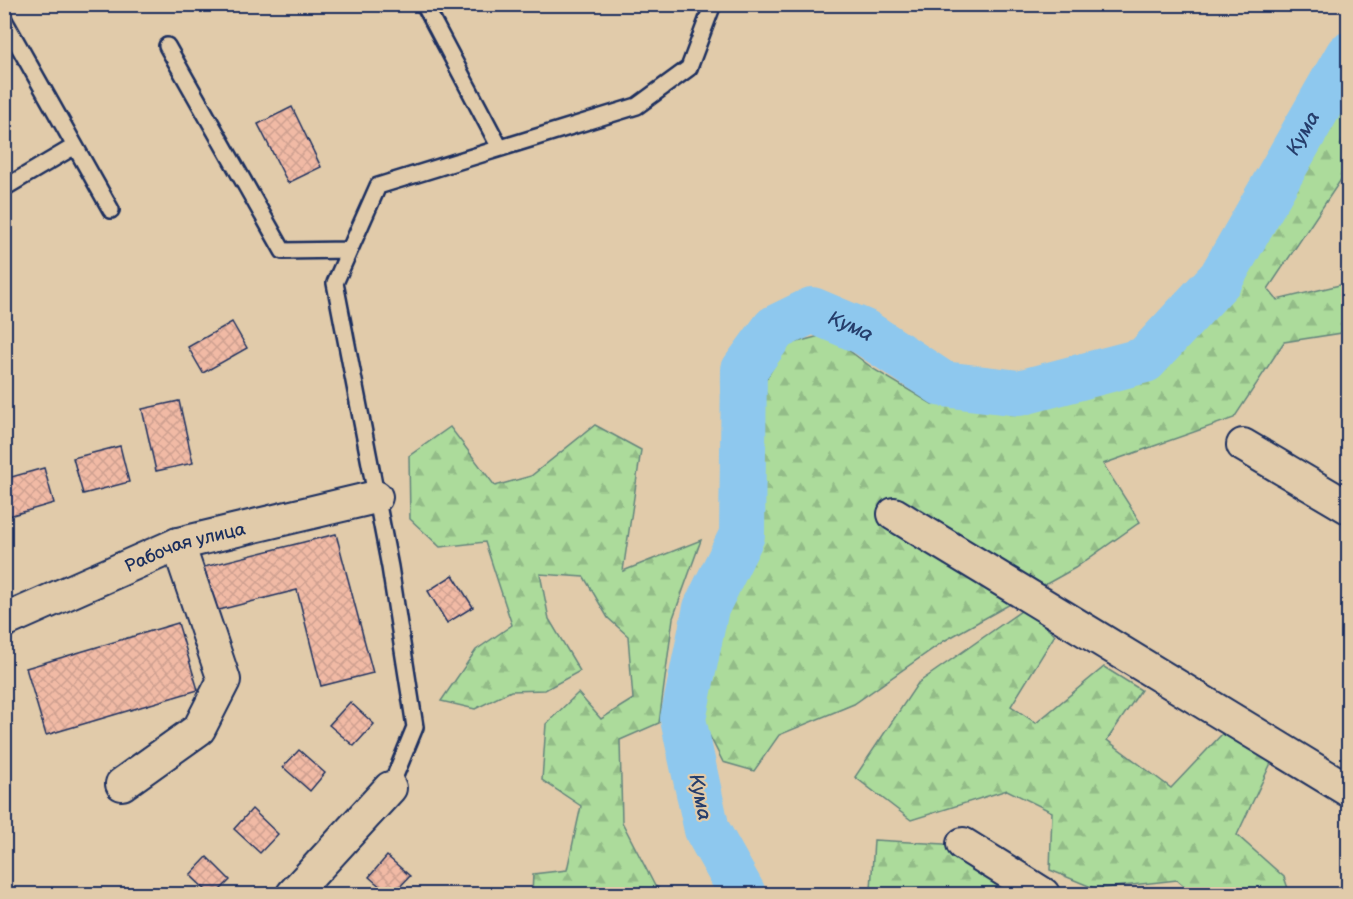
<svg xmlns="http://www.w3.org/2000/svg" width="1353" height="899" viewBox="0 0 1353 899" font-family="'Balsamiq Sans',sans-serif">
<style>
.forest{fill:url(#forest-firs);stroke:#64857c;stroke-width:1.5}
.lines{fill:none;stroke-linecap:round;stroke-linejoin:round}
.river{stroke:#8ec8ee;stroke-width:46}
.building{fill:url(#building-cross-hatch);stroke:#1b2f5e;stroke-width:1.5}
.lane-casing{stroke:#1b2f5e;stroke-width:20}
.street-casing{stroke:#1b2f5e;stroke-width:36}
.lane{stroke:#e1cbaa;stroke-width:15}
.street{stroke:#e1cbaa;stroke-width:32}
.labels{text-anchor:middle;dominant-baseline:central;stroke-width:4.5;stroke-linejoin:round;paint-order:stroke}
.street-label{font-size:18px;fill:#1b2f5e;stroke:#e1cbaa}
.water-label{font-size:20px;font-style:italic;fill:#263e6c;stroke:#e1cbaa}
</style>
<defs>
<pattern id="forest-firs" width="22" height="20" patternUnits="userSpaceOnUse" patternTransform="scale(1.5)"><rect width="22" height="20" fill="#acdb9b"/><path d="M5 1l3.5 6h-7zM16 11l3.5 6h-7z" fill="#93bc88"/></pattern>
<pattern id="building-cross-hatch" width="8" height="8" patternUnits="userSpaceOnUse" patternTransform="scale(1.5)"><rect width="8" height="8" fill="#f1baa5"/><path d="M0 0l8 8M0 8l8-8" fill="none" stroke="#cea090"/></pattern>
</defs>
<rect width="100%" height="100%" fill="#e1cbaa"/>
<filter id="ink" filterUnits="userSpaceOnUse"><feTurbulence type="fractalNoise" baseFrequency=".0167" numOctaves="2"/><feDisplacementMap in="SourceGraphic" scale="12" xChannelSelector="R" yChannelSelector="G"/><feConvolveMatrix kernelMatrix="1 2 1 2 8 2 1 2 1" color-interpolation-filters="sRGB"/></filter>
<g filter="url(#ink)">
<path class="forest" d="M1348,102V169L1268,289L1277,300L1348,283V332L1284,342L1234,418L1103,464L1140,522L1075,568L944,641L854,704L779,735L754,771L723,762L700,717L728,602L759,547V392L786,345L827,334L875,370L932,404L1010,412L1154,373L1239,282L1345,105Z
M595,425L641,450L623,571L701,540L673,618L659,723L620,740L622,822L655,886L668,894H532L533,874L567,870L581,806L542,780L546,724L578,693L601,719L633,699L628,636L608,618L584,577L540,574L549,619L580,671L545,690L511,691L475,709L441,701L476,650L512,625L485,542L440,547L410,519L409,456L450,427L495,486L531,476Z
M1024,609L1055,635L1011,706L1036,723L1104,667L1141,690L1107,740L1171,788L1224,732L1271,763L1237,835L1284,877L1290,894H1194L1177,880L1096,889L1050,870L1052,812L1007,790L911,820L855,777L918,683Z
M874,840L944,844L1025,894H872L871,890Z"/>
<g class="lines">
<path class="river" id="s1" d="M743,894L707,830L683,719L706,608L742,535L744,370L775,328L812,310L864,332L943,384L1019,393L1145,360L1221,278L1348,55"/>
</g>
<path class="building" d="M292,107L321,167L288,183L258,124Z
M232,322L247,348L203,373L188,347Z
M179,401L193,463L156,471L142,409Z
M120,446L129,482L83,494L73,458Z
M44,468L54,503L9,516L4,499V479Z
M336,534L373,673L321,686L297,590L215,611L204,567Z
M453,575L473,607L447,623L428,591Z
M178,623L198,690L46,735L26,668Z
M350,702L374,724L354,746L329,725Z
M299,750L325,773L310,791L283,767Z
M252,809L278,834L260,853L234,829Z
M387,856L410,876L393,894H389L369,877Z
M207,857L230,880L216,894H210L190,875Z"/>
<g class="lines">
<defs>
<path id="lane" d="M424,4L500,148
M4,20L111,210
M167,46L283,251L349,250
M4,188L75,146
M390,788L415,727L390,567L335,283L378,186L637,106L689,68L713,4"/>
<g id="street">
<path d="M1243,445L1348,507"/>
<path d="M894,514L1348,790"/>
<path id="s2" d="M4,621L178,544L376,497"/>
<path d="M122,784L199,729L224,680L178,544"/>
<path d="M963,844L1043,894"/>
<path d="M293,894L390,788"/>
</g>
</defs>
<use href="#lane" class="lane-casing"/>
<use href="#street" class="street-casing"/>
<use href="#lane" class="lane"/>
<use href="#street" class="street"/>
</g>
</g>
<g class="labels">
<g class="street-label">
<text stroke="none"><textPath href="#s2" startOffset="196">Рабочая улица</textPath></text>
</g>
<g class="water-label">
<text stroke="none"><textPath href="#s1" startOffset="1276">Кума</textPath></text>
<text stroke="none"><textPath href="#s1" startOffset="682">Кума</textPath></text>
<text transform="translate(700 797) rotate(78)">Кума</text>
</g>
</g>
<rect width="1353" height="899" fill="none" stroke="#e1cbaa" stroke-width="24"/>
<rect x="12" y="12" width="1329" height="875" fill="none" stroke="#1b2f5e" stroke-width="2" filter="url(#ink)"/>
</svg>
